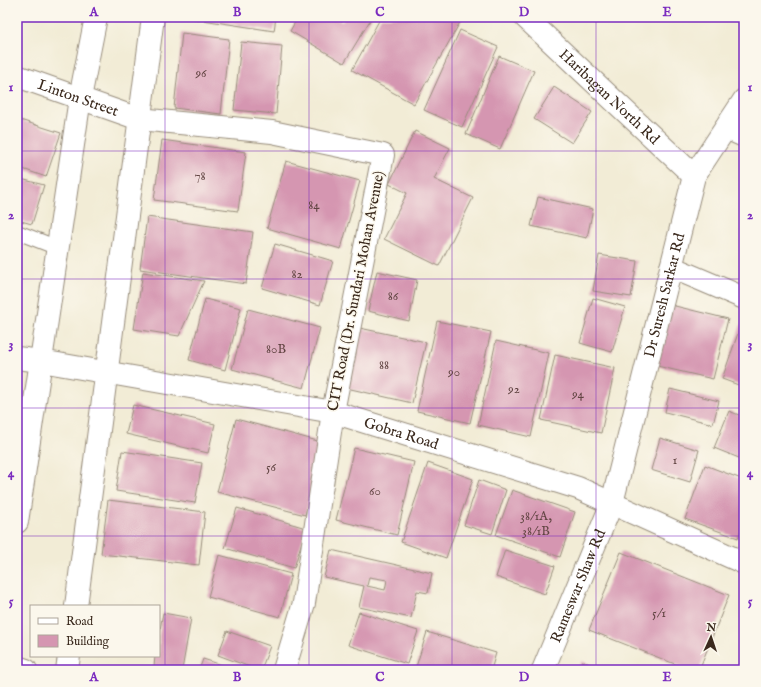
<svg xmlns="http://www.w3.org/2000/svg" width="761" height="687" viewBox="0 0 761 687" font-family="'IM FELL English',serif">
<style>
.building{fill:#d596b1;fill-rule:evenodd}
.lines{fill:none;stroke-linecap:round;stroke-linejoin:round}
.lane-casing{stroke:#968b7a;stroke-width:16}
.street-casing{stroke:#968b7a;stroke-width:24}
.secondary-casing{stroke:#968b7a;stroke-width:24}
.lane{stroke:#fff;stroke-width:14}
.street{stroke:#fff;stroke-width:22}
.secondary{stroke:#fff;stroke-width:22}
.grid{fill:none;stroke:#7b2cbf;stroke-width:1;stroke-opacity:0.55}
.labels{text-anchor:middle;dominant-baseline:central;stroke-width:3;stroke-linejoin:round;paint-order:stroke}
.number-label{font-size:13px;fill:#624543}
.street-label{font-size:15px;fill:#3b2a1e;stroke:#fbf7ec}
.neatline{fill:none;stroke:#7b2cbf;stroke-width:1.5}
.grid-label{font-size:13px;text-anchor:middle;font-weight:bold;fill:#7b2cbf}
</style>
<rect width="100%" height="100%" fill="#fbf7ec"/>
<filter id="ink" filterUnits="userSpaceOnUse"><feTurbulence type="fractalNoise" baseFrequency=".025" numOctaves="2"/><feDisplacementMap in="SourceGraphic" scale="8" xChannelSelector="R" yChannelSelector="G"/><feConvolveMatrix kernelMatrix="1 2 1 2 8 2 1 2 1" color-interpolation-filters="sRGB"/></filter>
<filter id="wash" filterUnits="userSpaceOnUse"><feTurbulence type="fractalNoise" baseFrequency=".012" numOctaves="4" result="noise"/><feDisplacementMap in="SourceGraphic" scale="16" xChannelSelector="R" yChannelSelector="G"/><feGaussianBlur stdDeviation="0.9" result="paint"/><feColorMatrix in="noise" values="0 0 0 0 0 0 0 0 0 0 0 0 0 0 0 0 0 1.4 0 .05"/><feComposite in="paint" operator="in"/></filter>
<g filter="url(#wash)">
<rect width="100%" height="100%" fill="#f2ecd6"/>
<g id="blocks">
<path class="building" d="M183,17H276L274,31Z
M298,17H333L342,22L345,17H372L344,63L290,31Z
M381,17H463L414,104L352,70Z
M460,30L498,47L462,127L424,110Z
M182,33L229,39L221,114L174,108Z
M241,42L282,46L276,114L234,110Z
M499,56L534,71L500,149L466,134Z
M554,87L592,112L572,143L534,119Z
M17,119L61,133L46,177L17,167Z
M415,131L450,148L434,179L473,198L439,266L384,239L407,193L389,184Z
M162,140L246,152L238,211L154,200Z
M286,161L360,181L341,249L267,228Z
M17,178L44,185L32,224L17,220Z
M538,197L593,209L587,238L531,226Z
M147,217L253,232L246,284L140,269Z
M275,244L333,261L320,305L262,288Z
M599,255L637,261L631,297L593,291Z
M377,271L417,280L409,321L368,311Z
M143,272L204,281L179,336L134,329Z
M593,298L625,307L612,352L580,343Z
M205,299L241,308L225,370L189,360Z
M671,305L728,319L713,379L657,366Z
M248,309L320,328L304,388L232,369Z
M437,321L491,332L470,423L417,411Z
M742,322L744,323V387L722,379Z
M355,327L426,342L412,403L342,387Z
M496,341L549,353L531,437L478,425Z
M555,355L615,368L601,433L541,420Z
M670,389L719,401L713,424L665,412Z
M133,405L215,424L208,453L126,434Z
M729,411L744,417V460L714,448Z
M236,419L325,443L305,515L217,492Z
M660,438L699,450L690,482L651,470Z
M354,448L414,462L397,535L336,520Z
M122,451L202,463L195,503L116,491Z
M428,463L473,479L446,558L401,542Z
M705,465L744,480V520L738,538L685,519Z
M479,480L506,490L492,534L464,525Z
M512,490L575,512L560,557L496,535Z
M108,500L205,512L199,565L101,554Z
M237,508L306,528L294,568L225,548Z
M331,550L432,573L428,593L417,591L411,618L359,607L364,586L324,577ZM369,577L387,580L385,590L367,586Z
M505,550L555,566L545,594L496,577Z
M621,552L729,595L699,670H690L589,630Z
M219,555L291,574L280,617L208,597Z
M359,612L418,631L407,664L348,645Z
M163,613L191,618L182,670H171L154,667L155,656H159V635Z
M227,631L270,646L261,670H258L218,655Z
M427,632L496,653L491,670H415Z
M203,659L238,670H199Z
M582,661L603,670H578Z"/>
</g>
</g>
<g filter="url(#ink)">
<use href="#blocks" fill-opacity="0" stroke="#968b7a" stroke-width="1"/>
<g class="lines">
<defs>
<path id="lane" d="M17,232L58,248"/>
<g id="street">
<path id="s1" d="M525,17L694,176"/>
<path id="s2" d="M17,76L139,119L272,132L383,155L333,412L304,603L284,670"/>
<path d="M726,128L744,136"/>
<path d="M671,267L744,298"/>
<path d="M17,358L41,361"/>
<path d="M17,667L26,670"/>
</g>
<g id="secondary">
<path id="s3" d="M41,361L333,412L578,488L744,563"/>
<path d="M17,522L80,98L96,17"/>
<path d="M76,606L153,17"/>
<path d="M67,670L69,656"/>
<path id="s4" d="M543,670L612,503L694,176L744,100"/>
</g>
</defs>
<use href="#lane" class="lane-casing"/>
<use href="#street" class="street-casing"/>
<use href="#secondary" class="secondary-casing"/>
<use href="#lane" class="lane"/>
<use href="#street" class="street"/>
<use href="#secondary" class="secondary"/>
</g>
</g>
<path class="grid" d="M165,17V670M309,17V670M452,17V670M596,17V670M17,151H744M17,279H744M17,408H744M17,536H744"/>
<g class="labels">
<g class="number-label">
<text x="201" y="73">96</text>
<text x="200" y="176">78</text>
<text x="314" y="205">84</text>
<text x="297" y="274">82</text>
<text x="393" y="296">86</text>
<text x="276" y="349">80B</text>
<text x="384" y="365">88</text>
<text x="454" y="372">90</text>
<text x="514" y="389">92</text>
<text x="578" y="394">94</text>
<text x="675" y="460">1</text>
<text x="271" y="467">56</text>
<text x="375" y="491">60</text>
<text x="536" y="516">38/1A,<tspan x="536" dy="15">38/1B</tspan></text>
<text x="659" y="613">5/1</text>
</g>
<g class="street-label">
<text stroke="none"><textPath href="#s1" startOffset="116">Haribagan North Rd</textPath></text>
<text stroke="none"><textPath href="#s2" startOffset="65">Linton Street</textPath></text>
<text transform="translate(356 291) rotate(-79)">CIT Road (Dr. Sundari Mohan Avenue)</text>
<text stroke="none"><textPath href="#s4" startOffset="395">Dr Suresh Sarkar Rd</textPath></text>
<text stroke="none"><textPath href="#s3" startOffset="368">Gobra Road</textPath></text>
<text stroke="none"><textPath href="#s4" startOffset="91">Rameswar Shaw Rd</textPath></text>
</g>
</g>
<rect width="761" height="687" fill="none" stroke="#fbf7ec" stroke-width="44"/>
<rect x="30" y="605" width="130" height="52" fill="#fbf7ec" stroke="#aea59a"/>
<rect x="38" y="618" width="20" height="6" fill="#ffffff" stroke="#aea59a"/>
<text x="66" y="625" font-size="12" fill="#3b2a1e">Road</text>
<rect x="38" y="635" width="20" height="12" fill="#d596b1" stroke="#aea59a"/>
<text x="66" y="645" font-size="12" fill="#3b2a1e">Building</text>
<g transform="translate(711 637) rotate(3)" stroke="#fbf7ec" stroke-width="3" paint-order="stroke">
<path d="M0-3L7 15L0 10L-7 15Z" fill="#3b2a1e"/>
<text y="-6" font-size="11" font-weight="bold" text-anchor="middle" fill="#3b2a1e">N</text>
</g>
<rect x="22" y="22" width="717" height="643" class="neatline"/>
<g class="grid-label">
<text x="94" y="16">A</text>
<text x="237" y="16">B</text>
<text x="380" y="16">C</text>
<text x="524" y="16">D</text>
<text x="667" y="16">E</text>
<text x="11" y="91">1</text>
<text x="750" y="91">1</text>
<text x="11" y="219">2</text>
<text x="750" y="219">2</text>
<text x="11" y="348">3</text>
<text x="750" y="348">3</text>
<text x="11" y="477">4</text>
<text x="750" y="477">4</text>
<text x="11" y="605">5</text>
<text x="750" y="605">5</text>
<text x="94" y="681">A</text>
<text x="237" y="681">B</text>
<text x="380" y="681">C</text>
<text x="524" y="681">D</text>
<text x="667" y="681">E</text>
</g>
</svg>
